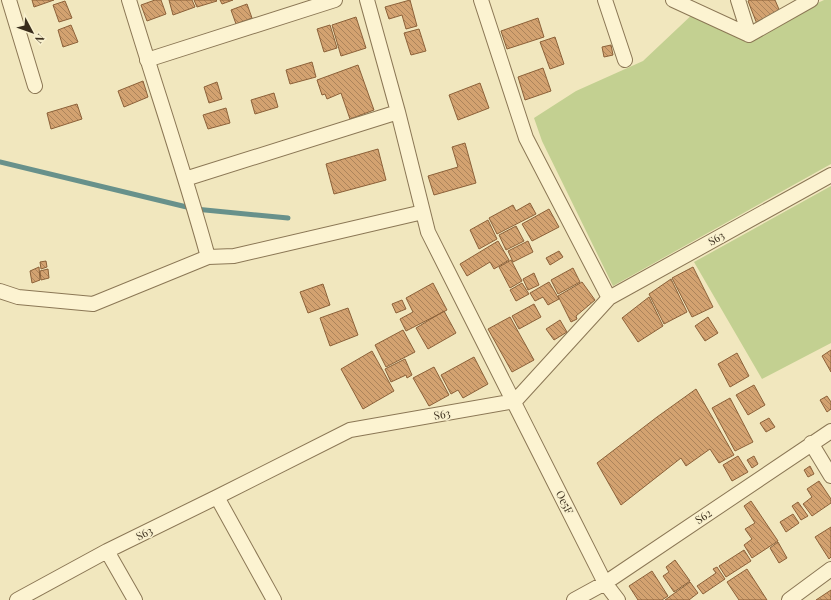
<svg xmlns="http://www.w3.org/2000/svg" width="831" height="600" viewBox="0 0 831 600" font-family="'Playfair Display',serif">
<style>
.grass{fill:#c3d091}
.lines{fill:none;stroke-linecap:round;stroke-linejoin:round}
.stream{stroke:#68918b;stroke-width:5}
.building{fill:url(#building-back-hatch);stroke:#8c6139}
.minor-casing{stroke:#8b7755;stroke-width:16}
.minor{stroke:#fcf3d1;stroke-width:14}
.labels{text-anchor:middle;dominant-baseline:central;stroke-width:3;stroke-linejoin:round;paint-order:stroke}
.street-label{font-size:11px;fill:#392c1b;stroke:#f8f0ce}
</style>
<defs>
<pattern id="building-back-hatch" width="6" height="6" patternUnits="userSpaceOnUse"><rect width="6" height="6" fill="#d3a270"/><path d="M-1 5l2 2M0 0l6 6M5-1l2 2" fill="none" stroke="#ac845b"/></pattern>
</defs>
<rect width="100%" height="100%" fill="#f1e7be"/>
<path class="grass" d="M824,0H831V164L613,286L542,141L534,118L576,91L643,61L696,11L749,35Z
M831,186V343L762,379L694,262Z"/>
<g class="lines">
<path class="stream" d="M0,162L195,209L288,218"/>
</g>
<path class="building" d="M32,0H54L34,7Z
M155,0H161L166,14L147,21L141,5Z
M169,0H192L195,7L173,15Z
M194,0H216L217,1L197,7Z
M220,0H233L222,4Z
M410,0L417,26L406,29L402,15L389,19L385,7Z
M750,0H775L781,14L757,24L748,1Z
M65,1L72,18L59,22L53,5Z
M247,4L252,18L236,24L231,10Z
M356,17L366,48L341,56L332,25Z
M538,18L544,37L507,49L501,31Z
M71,25L78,42L63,47L58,30Z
M330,25L337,48L324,52L317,29Z
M419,29L426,51L411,55L404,33Z
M555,37L564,64L550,69L540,42Z
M611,45L613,55L604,57L602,47Z
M312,62L316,77L290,84L286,70Z
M358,65L374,110L350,119L341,93L327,99L325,94L322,95L317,80Z
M543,68L551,91L525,100L518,77Z
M143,81L148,97L124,107L118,91Z
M217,82L222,99L209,103L204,87Z
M480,83L489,108L458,120L449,95Z
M274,93L278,107L255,114L251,100Z
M77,104L82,119L51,129L47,113Z
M226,108L230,123L208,129L203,115Z
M465,143L476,183L434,195L428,176L458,167L452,147Z
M378,149L386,180L334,194L326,164Z
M530,203L536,214L497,234L489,218L513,205L516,211Z
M549,209L559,227L532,241L522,224Z
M488,220L497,239L479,249L470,230Z
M516,226L524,241L506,250L499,235Z
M498,241L509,260L494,269L490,262L467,276L460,264Z
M528,241L533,252L513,262L508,251Z
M559,251L563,257L550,265L546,258Z
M511,260L522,281L510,288L499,267Z
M46,261L47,267L41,269L40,262Z
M39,267L40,280L32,283L30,271Z
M693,267L713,307L692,317L672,278Z
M573,268L580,282L558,294L551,280Z
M48,269L49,278L41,280L40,271Z
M534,273L539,285L528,290L523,279Z
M671,279L687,312L664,324L649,294Z
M549,282L559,299L548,305L543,297L535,301L530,293Z
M582,282L595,300L576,316L577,319L571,322L558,296Z
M433,283L447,310L406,331L400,319L413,312L406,298Z
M522,283L529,294L516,301L510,290Z
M323,284L330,305L308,313L300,292Z
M649,297L663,326L638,342L622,318Z
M402,300L406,309L396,313L392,304Z
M534,304L541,317L519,329L512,316Z
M348,308L358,335L330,346L320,318Z
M444,311L456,333L428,349L416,328Z
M510,317L534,360L512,372L488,329Z
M708,317L718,333L705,341L695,326Z
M560,320L567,332L554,340L546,329Z
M403,330L415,352L386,367L375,345Z
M831,350V372L822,356Z
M372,351L394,391L363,409L341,369Z
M737,353L749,376L730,387L718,364Z
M474,357L488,384L463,398L458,390L451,394L441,375Z
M405,359L412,375L407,378L406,375L391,382L385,369Z
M434,367L449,395L429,406L413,378Z
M754,385L765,405L748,415L736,395Z
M696,389L734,455L719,463L710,449L686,466L681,458L621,505L597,463L657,417Z
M827,396L831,402V409L827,412L820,400Z
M730,398L753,442L735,451L712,408Z
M769,418L775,427L766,432L760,423Z
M738,456L748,472L732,481L723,465Z
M754,456L758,464L752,468L747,460Z
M810,466L814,474L808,477L804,470Z
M819,481L831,499V503L812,516L803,504L812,497L807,489Z
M751,501L778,541L752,558L744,545L752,539L745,529L755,523L744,506Z
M798,502L808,516L801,520L792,506Z
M793,514L799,523L786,532L780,522Z
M831,527V557L829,559L815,537Z
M778,542L787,558L779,563L770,548Z
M744,550L751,561L726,577L719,566Z
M675,560L690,581L674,592L663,576L669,572L666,567Z
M717,567L725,579L703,594L697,586L716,573L713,569Z
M747,569L767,600H739L727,582Z
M652,571L668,596L662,600H638L629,586Z
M690,582L698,593L689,600H665Z
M831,590V600H816Z"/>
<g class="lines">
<defs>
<path id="minor" d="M9,0L35,86
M129,0C155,86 184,170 208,257
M367,0L398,112L428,232L605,583L618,600
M481,0L526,138L609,298
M605,0L625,60
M673,0L749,35
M738,0L749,35
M749,35L811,0
M147,60L335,0
M185,179L398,112
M0,291L18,297L93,304L208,257L234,256L423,212
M811,443L831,476
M217,497L274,600
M107,551L135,600
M17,600L107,551L217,497L350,430L515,401L609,298L831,175
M574,600L605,583L831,431
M789,600L831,569"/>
</defs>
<use href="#minor" class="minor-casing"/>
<use href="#minor" class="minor"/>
</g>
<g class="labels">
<g class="street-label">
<text transform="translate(716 238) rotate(-29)">S63</text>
<text transform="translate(442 414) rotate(-10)">S63</text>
<text transform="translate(565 502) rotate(63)">Oe5F</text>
<text transform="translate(703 516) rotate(-34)">S62</text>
<text transform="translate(144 533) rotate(-26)">S63</text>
</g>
</g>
<g transform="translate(32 32) rotate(131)" stroke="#f8f0ce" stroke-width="3" paint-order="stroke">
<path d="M0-3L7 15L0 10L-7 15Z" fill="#392c1b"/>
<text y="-6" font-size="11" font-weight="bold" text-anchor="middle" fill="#392c1b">N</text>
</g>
</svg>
